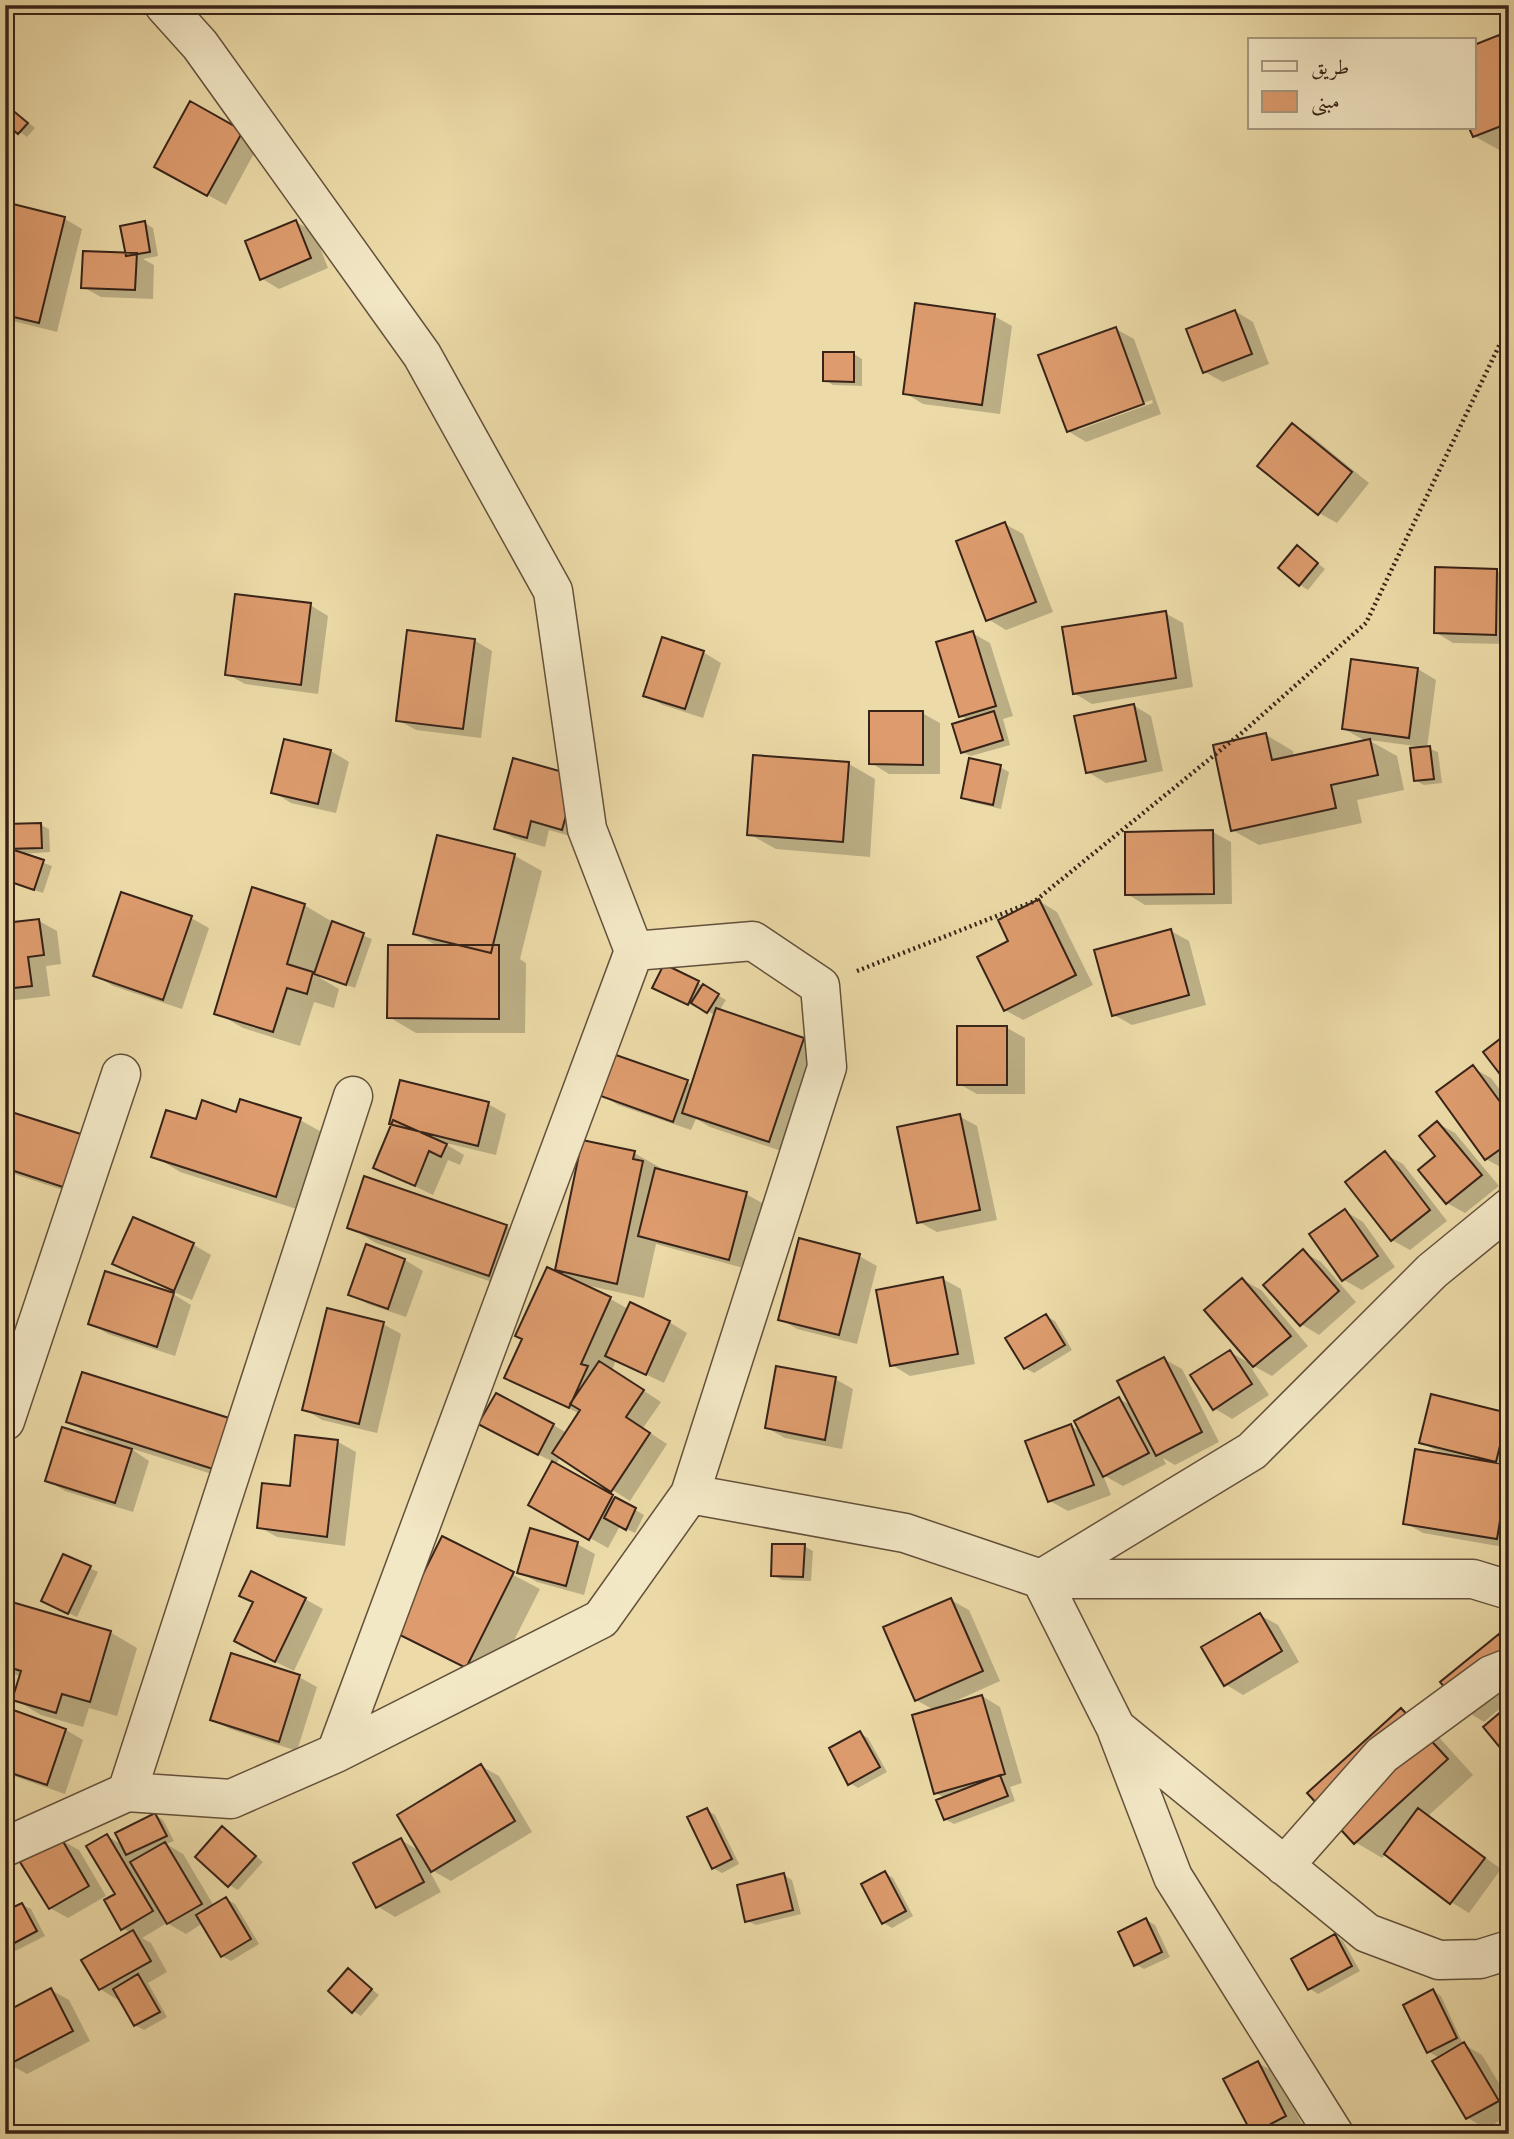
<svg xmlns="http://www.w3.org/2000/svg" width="1514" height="2139" viewBox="0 0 1514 2139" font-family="'Sorts Mill Goudy',Amiri,serif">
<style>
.shadow{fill:#0003;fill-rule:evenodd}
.building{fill:#de9c6e;stroke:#372318;stroke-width:2}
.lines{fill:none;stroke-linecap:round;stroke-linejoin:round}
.minor-casing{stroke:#64513c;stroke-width:41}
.path{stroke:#372318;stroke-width:4.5;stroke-dasharray:2 3.5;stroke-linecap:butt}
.minor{stroke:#f3e8c6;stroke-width:38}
</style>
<rect width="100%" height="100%" fill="#ecdba8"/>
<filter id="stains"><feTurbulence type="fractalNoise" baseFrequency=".00286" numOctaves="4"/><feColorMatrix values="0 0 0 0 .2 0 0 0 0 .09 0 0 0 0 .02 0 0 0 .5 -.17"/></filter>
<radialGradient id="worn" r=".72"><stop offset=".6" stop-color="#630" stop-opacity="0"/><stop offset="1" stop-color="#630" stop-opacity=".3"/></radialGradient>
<path class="shadow" d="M1498,37L1509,43V148L1501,151L1474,136L1471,128H1474V47Z
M5,63L11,66L5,75Z
M5,104L35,128L27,137L5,121Z
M191,104L260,142L226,205L157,167Z
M5,204L65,219L82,229L57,332L5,319Z
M296,222L314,232L328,268L279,289L261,278Z
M145,223L153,228L158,256L143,259L154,265L153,299L101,297L83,287L127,255Z
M1235,311L1253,322L1269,364L1223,382L1205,372Z
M994,316L1012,326L1000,414L923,404L905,393Z
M1116,329L1134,339L1161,414L1086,442L1068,431ZM1152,400L1153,403L1078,430V426Z
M854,354L862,359V386L833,385L825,380Z
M1292,425L1310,435L1369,483L1337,523L1319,513Z
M1005,524L1023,534L1053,612L1006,630L988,619Z
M1298,548L1325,569L1308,590L1300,585Z
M1497,571L1509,578V644L1453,643L1435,632Z
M310,605L328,616L318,694L245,684L227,674Z
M1165,613L1183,623L1193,687L1092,704L1074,693Z
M972,633L990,643L1013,716L1003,719L1010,745L971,756L962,752L969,721L961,716Z
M474,640L492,651L481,738L416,730L398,720Z
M703,652L721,663L703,718L663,705L645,695Z
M1418,669L1436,680L1427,748L1438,752L1442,783L1424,785L1415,780L1422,747L1362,739L1344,729Z
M1133,705L1151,716L1163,771L1106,783L1088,772Z
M922,713L940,723V774H889L871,763Z
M1266,735L1293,751L1294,757L1370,741L1397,756L1404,790L1357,800L1362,823L1259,845L1232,830Z
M331,751L349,762L336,813L291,803L273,792Z
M849,764L875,779L870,857L776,849L749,834Z
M1000,767L1009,772L1001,809L971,802L963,797Z
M576,777L580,839L549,830L545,847L514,838L496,828Z
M41,825L49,829L50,852L20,854L52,866L43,893L5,880V863L8,853H5V826Z
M1213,832L1231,842L1232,904L1145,905L1127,894Z
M439,837L515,856L542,871L520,959L526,963L525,1033H416L389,1017L439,947L415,933Z
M122,894L191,918L209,928L182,1009L113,986L95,975Z
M1039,901L1057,912L1093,985L1023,1020L1005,1010L1010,942Z
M304,905L331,921V923L372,939L355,988L321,976L320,978L339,989L334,1008L314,1002L300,1046L243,1028L216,1013Z
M39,921L57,931L61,964L46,966L50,996L15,1000L12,1039L5,1038V925Z
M1171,931L1189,941L1206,1005L1132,1025L1114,1015Z
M698,983L726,1000L719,1011L803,1039L830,1055L796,1156L710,1127L696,1119L691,1130L618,1105L600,1094L687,1082L693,1085L716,1016L698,1005L697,1008L663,992Z
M1007,1028L1025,1038V1094H977L959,1084Z
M1473,1068L1491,1078L1509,1102V1166L1504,1169L1486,1159Z
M488,1104L506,1114L496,1155L442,1142L464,1155L460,1165L448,1160L433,1195L375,1167L393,1125Z
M5,1112L87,1198L5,1171Z
M959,1116L977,1126L997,1220L937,1232L919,1222Z
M300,1120L327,1135L303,1211L180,1172L154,1156L197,1122Z
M1437,1123L1455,1133L1499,1186L1465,1213L1447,1203L1438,1156Z
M634,1153L661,1168L660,1171L746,1194L764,1204L747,1269L656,1244L644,1298L586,1285L628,1309L669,1322L687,1333L664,1383L616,1360L612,1370L661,1402L643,1428L667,1444L630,1501L560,1457L556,1465L644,1515L635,1533L620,1526L608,1548L530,1505L553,1462L499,1434L553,1425L567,1433L580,1414L507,1377L568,1276L557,1270Z
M1385,1154L1403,1164L1447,1221L1410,1250L1392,1240Z
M1345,1211L1363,1222L1395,1267L1362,1290L1344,1280Z
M134,1219L194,1245L211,1255L192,1300L174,1292L173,1294L191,1305L175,1356L108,1334L90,1323L172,1294L173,1292L114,1264Z
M506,1226L533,1242L516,1290L376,1243L349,1227Z
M367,1247L405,1260L423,1271L406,1317L368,1304L351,1294Z
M1303,1252L1321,1262L1356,1302L1319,1335L1301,1324Z
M859,1256L877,1266L857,1344L797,1329L780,1319Z
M943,1279L961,1289L975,1364L910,1376L892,1365Z
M1243,1280L1261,1290L1308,1346L1272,1376L1248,1363L1269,1395L1232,1419L1214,1408L1230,1352L1253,1365Z
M1046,1316L1055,1321L1072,1350L1034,1373L1025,1368Z
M383,1324L401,1334L377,1433L322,1420L304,1409Z
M1164,1359L1182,1369L1219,1442L1175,1465L1163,1458L1166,1464L1123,1486L1103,1475L1111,1495L1068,1511L1050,1501L1070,1426L1082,1432L1119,1399L1133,1406Z
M83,1374L240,1483L130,1448L149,1461L133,1512L65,1491L47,1480L96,1438L68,1421Z
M835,1379L853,1389L842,1449L785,1438L767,1428Z
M1508,1415L1509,1548L1423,1533L1405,1523L1445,1456L1421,1442Z
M338,1442L356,1452L345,1546L277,1537L259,1527L291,1488Z
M443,1538L540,1589L493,1682L396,1631Z
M577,1544L595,1554L584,1595L537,1582L519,1572Z
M804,1546L813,1551L811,1581L782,1580L773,1575Z
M90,1568L98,1572L77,1617L52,1605Z
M305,1599L323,1609L294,1671L254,1651Z
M951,1600L969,1610L1000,1681L951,1703L952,1705L982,1696L1000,1707L1022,1783L1010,1787L1015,1801L954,1824L945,1819V1798L936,1793L934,1710L916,1700Z
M5,1601L110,1632L137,1648L117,1716L89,1708L83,1727L41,1715L14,1699L21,1677L5,1669Z
M1260,1615L1278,1625L1299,1662L1243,1695L1225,1684Z
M1499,1636L1509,1642V1701L1484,1722L1466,1711Z
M299,1677L317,1687L297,1751L230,1729L212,1719Z
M5,1709L66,1730L83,1740L65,1794L5,1773Z
M1402,1710L1428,1725L1473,1775L1428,1816L1501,1869L1469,1913L1451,1902L1386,1854L1382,1858L1355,1842Z
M860,1733L868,1738L887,1772L858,1788L850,1783Z
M481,1766L499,1776L532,1832L451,1881L428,1868L441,1892L395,1917L377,1906L401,1840L421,1852Z
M707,1810L715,1815L739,1864L722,1873L713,1868Z
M155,1815L163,1820L174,1841L166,1844L183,1854L214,1906L226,1899L235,1904L259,1944L231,1961L222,1956L203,1923L186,1934L167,1923L142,1938L151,1943L167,1972L148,1983L167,2017L144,2030L135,2025L120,1998L118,2000L100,1989L131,1933L122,1928L107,1836L124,1846Z
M223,1828L263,1862L238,1890L229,1885Z
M61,1840L79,1850L106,1896L68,1918L50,1908Z
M885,1873L893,1878L913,1916L892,1928L884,1923Z
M784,1875L792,1880L801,1914L756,1925L747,1921Z
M22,1905L31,1909L45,1936L5,1956V1913Z
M1146,1920L1155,1925L1170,1957L1144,1969L1135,1964Z
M1335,1936L1343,1941L1360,1971L1318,1994L1310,1989Z
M348,1970L379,1995L361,2016L353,2011Z
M51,1990L69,2000L90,2041L27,2074L9,2064Z
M1433,1991L1441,1996L1463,2044L1482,2055L1509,2100V2115L1486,2129L1468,2118L1435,2061L1440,2058L1429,2052Z
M1258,2063L1276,2073L1303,2126L1289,2134L1253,2133Z"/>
<path class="building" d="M1499,35L1509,60V123L1473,137L1469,128H1474V45Z
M190,101L243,131L207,196L154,167Z
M5,104L28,123L18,134L5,123Z
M5,202L65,217L39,323L5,315Z
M296,220L311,258L260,280L245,241Z
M145,221L150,252L126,256L120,226Z
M83,251L137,253L135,290L81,288Z
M915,303L995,314L982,405L903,394Z
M1235,310L1252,354L1203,373L1186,329Z
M1116,327L1144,404L1067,432L1038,355Z
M823,352H854V382L823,381Z
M1292,423L1352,472L1318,515L1257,466Z
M1005,522L1036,602L986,621L956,541Z
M1297,545L1318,563L1299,586L1278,568Z
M1435,567L1497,569L1496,635L1434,633Z
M235,594L311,603L301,685L225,675Z
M1509,610V637L1502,638L1500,611Z
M1166,611L1176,678L1073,694L1062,627Z
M407,630L475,639L463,729L396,721Z
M973,631L996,706L959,717L936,642Z
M662,637L704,651L685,709L643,696Z
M1351,659L1418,668L1409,738L1342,729Z
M1134,704L1146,761L1086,773L1074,716Z
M869,711H923V765L869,764Z
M994,711L1003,740L961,753L952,724Z
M1266,733L1272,760L1370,739L1378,775L1331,785L1336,808L1231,831L1213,745Z
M284,739L331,750L318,804L271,793Z
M1430,746L1434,779L1414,781L1410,748Z
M753,755L849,762L843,842L747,835Z
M513,758L577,776L562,830L531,821L527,838L494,829Z
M969,758L1001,765L993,805L961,798Z
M41,823L42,848L5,849V824Z
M1213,830L1214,894L1125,895V832Z
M437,835L515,854L491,953L413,934Z
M8,848L44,860L34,890L5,880V857Z
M252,887L305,904L287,964L313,972L307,994L287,988L273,1032L214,1014Z
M121,892L192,916L163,1000L93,976Z
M1039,899L1076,975L1004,1011L977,957L1008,941L998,920Z
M39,919L44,955L28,957L32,986L5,989V923Z
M332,921L364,933L346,985L314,974Z
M1171,929L1189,995L1112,1016L1094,950Z
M388,945H499V1019L387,1018Z
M664,964L699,981L688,1005L652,988Z
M703,984L719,994L707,1013L691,1003Z
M716,1008L804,1038L769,1142L682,1113Z
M957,1026H1007V1085H957Z
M1509,1032V1086L1483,1052Z
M613,1054L688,1080L673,1122L598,1095Z
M1473,1065L1509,1114V1143L1485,1160L1436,1092Z
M400,1080L489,1102L478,1146L389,1124Z
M240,1099L301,1118L276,1197L151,1157L166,1110L196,1119L202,1100L236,1112Z
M5,1110L87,1136L69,1189L5,1168Z
M960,1114L980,1210L917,1223L897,1127Z
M393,1120L447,1144L441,1157L429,1151L415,1186L373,1168Z
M1437,1121L1482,1175L1446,1204L1418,1170L1435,1156L1419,1136Z
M582,1140L635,1151L633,1159L643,1161L617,1284L555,1270Z
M1385,1151L1430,1210L1391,1241L1345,1182Z
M655,1168L747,1192L729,1260L638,1236Z
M364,1176L507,1225L489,1276L347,1228Z
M1345,1209L1378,1256L1342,1281L1309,1234Z
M133,1217L194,1243L174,1291L112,1264Z
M799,1238L860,1254L839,1335L778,1320Z
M366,1244L405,1259L388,1309L348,1295Z
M1303,1249L1339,1291L1300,1326L1263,1285Z
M547,1267L611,1297L581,1364L588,1366L569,1408L504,1378L522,1339L515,1336Z
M105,1271L174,1293L157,1347L88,1324Z
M943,1277L958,1354L890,1366L876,1290Z
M1242,1278L1291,1336L1253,1367L1204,1310Z
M630,1302L670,1321L646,1375L605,1356Z
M327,1308L384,1322L359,1424L302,1410Z
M1046,1314L1065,1345L1024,1369L1005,1338Z
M1230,1350L1252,1384L1213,1410L1190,1375Z
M1164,1357L1202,1432L1156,1456L1117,1381Z
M599,1361L644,1390L626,1417L650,1433L611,1492L552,1453L580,1410L570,1404Z
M776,1366L836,1377L825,1440L765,1428Z
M82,1372L229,1418L213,1469L66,1422Z
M496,1393L554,1424L538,1455L478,1424Z
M1431,1394L1508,1413L1496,1462L1419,1443Z
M1119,1397L1149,1453L1103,1477L1074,1421Z
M1071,1424L1094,1485L1048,1502L1025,1441Z
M62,1427L132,1449L115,1503L45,1481Z
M295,1435L338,1440L327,1537L257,1528L262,1483L290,1486Z
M1415,1449L1509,1465L1497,1539L1403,1524Z
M552,1461L613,1495L589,1540L528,1505Z
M615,1497L636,1508L626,1530L604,1518Z
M530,1528L578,1542L566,1586L517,1573Z
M442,1536L514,1572L466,1668L394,1632Z
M772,1544H805L803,1577L771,1576Z
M63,1554L91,1566L68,1614L41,1601Z
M251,1571L306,1598L275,1662L234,1641L253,1602L239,1596Z
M951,1598L983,1671L915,1701L883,1627Z
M5,1600L111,1631L90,1702L62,1694L56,1713L12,1700L21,1671L5,1666Z
M1260,1613L1282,1651L1224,1686L1201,1647Z
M1499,1634L1509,1646V1676L1465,1713L1440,1682Z
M231,1653L300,1675L279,1742L210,1720Z
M982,1695L1005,1774L934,1794L912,1715Z
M1509,1705V1753L1506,1755L1483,1727Z
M5,1707L66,1729L47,1785L5,1771Z
M1401,1708L1448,1759L1354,1844L1307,1793Z
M860,1731L880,1767L848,1785L829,1748Z
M481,1764L515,1821L431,1872L397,1815Z
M1000,1775L1008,1796L944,1820L936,1800Z
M707,1808L732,1859L712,1869L687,1817Z
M1418,1808L1485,1858L1450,1904L1384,1854Z
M155,1813L167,1836L126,1855L115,1833Z
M222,1826L256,1856L228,1887L195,1857Z
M107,1834L153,1911L121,1930L104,1900L115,1894L86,1846Z
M61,1838L89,1886L49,1909L20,1862Z
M401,1838L424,1882L376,1908L353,1863Z
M165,1842L202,1904L167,1924L130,1862Z
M885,1871L906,1911L882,1924L861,1884Z
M784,1873L793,1910L745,1922L737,1885Z
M226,1897L251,1939L221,1957L196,1915Z
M22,1903L37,1931L5,1948V1911Z
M1146,1918L1162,1952L1134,1966L1118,1932Z
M133,1930L151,1961L99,1990L81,1960Z
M1335,1934L1352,1966L1308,1990L1291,1959Z
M348,1968L372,1989L352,2013L328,1991Z
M138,1974L160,2012L134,2026L113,1989Z
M51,1988L73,2031L8,2065L5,2060V2012Z
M1433,1989L1457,2038L1427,2053L1403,2005Z
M1464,2042L1499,2101L1466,2119L1432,2061Z
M1258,2061L1286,2116L1252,2134L1223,2079Z"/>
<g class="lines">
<defs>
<path id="minor" d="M164,5L200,45L422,355L553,591L587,829L634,951
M753,941L820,986L827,1067L690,1494L601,1619L336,1753L634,951Z
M5,1421L121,1074
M690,1494L905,1533L1041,1579L1116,1728L1367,1933L1439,1960L1480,1959L1509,1950
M1041,1579L1252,1451L1432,1271L1509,1208
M1043,1579H1473L1509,1590
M1117,1731L1173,1877L1334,2134
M336,1753L231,1799L127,1792L353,1096
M5,1847L127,1792
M1284,1866L1382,1755L1491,1675L1509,1668"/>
</defs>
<use href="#minor" class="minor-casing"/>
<path class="path" d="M857,971L1035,901L1244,731L1366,623L1509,325"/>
<use href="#minor" class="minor"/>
</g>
<rect width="1514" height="2139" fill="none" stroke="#ecdba8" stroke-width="28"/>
<rect x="7" y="7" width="1500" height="2125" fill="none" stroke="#372318" stroke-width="3.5"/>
<rect x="14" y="14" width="1486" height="2111" fill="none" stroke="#372318" stroke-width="2"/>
<rect x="1248" y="38" width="228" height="91" fill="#f3e8c6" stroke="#a89980" stroke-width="2"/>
<rect x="1262" y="61" width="35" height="10" fill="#f3e8c6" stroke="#a89980" stroke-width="2"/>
<text x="1311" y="74" font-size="21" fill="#372318">طريق</text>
<rect x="1262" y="91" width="35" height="21" fill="#de9c6e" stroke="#a89980" stroke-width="2"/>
<text x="1311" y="108" font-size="21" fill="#372318">مبنى</text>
<rect width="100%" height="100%" filter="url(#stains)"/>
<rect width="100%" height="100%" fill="url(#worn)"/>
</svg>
